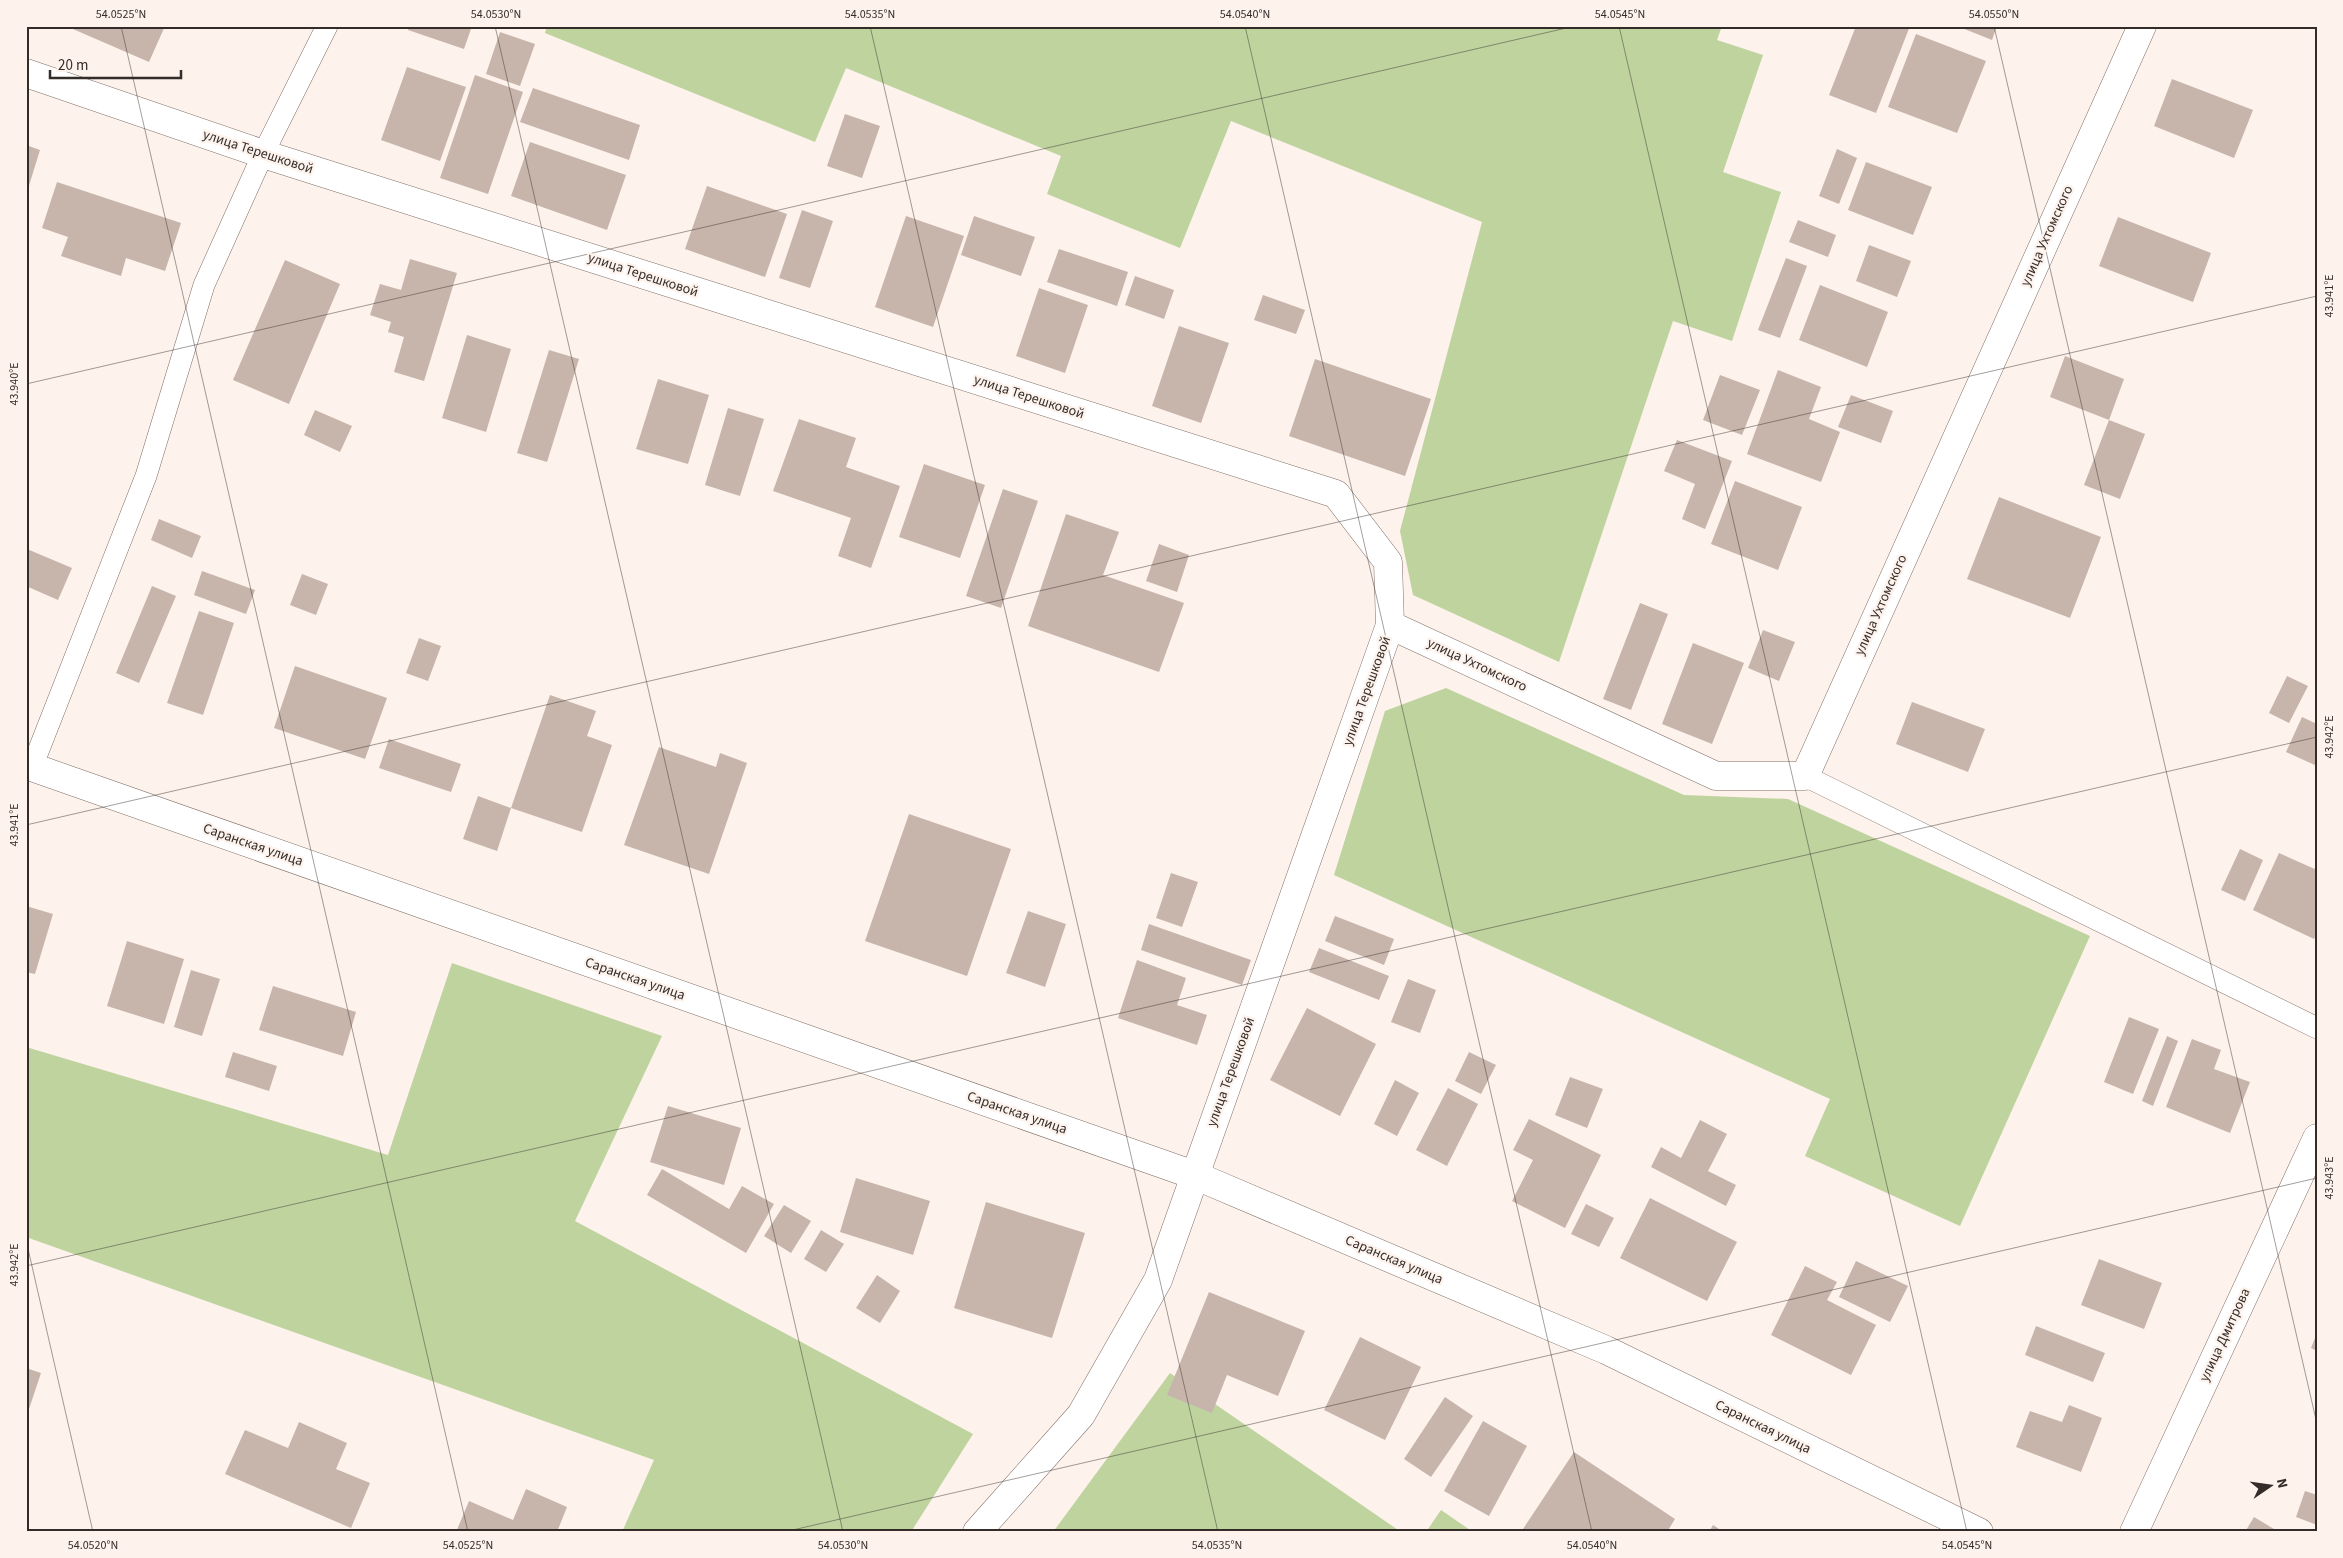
<svg xmlns="http://www.w3.org/2000/svg" width="2343" height="1558" viewBox="0 0 2343 1558" font-family="'Source Sans 3',sans-serif">
<style>
.green{fill:#bfd39f}
.building{fill:#c7b5ac}
.lines{fill:none;stroke-linecap:round;stroke-linejoin:round}
.service-casing{stroke:#817068;stroke-width:22}
.minor-casing{stroke:#817068;stroke-width:29}
.service{stroke:#fff;stroke-width:21}
.minor{stroke:#fff;stroke-width:28}
.ticks{fill:none;stroke:#332c29;stroke-width:1;stroke-opacity:0.45}
.labels{text-anchor:middle;dominant-baseline:central;stroke-width:4.5;stroke-linejoin:round;paint-order:stroke}
.street-label{font-size:14px;fill:#332c29;stroke:#fdf2ec}
.neatline{fill:none;stroke:#332c29;stroke-width:2}
.ticks-label{font-size:12px;text-anchor:middle;fill:#332c29}
</style>
<rect width="100%" height="100%" fill="#fdf2ec"/>
<path class="green" d="M547,26H1722L1717,40L1763,55L1723,172L1781,192L1732,341L1673,321L1559,662L1413,595L1400,531L1482,222L1231,121L1180,248L1047,194L1061,156L846,68L815,142L545,33Z
M1446,688L1684,795L1788,799L2090,936L1960,1226L1805,1156L1830,1099L1334,875L1385,711Z
M452,963L662,1036L575,1221L973,1434L911,1532H622L654,1460L26,1237V1047L388,1155Z
M1170,1373L1401,1532H1053Z
M1441,1510L1473,1532H1426Z"/>
<path class="building" d="M66,26H165L149,62Z
M409,26H472L464,49L408,30Z
M1856,26H1910L1876,113L1829,95Z
M1957,26H1997L1992,40Z
M500,32L535,44L520,86L486,74Z
M1916,34L1986,61L1957,133L1888,107Z
M407,67L466,87L440,161L381,140Z
M475,75L523,92L488,194L440,178Z
M2172,79L2253,110L2234,158L2154,126Z
M533,88L640,125L629,160L520,122Z
M845,114L880,126L862,178L827,166Z
M530,142L626,175L607,230L511,196Z
M26,145L40,150L27,192H26Z
M1837,149L1857,158L1839,204L1819,196Z
M1866,162L1932,187L1913,235L1848,210Z
M57,182L181,223L165,271L126,258L121,276L61,256L68,237L42,228Z
M707,186L787,214L765,277L685,249Z
M802,210L833,221L810,288L779,278Z
M906,216L964,236L933,327L875,307Z
M974,216L1035,237L1021,276L961,255Z
M2118,217L2211,253L2193,302L2099,266Z
M1798,220L1836,235L1828,257L1789,242Z
M1869,245L1911,261L1897,297L1856,281Z
M1059,249L1128,272L1117,306L1047,282Z
M1786,258L1807,266L1780,338L1758,330Z
M410,259L457,273L424,381L394,372L404,337L388,332L391,322L370,315L380,284L401,290Z
M285,260L340,284L289,404L233,380Z
M1135,276L1174,290L1164,319L1125,305Z
M1820,285L1888,312L1867,367L1799,340Z
M1039,288L1088,305L1065,373L1016,356Z
M1263,295L1305,310L1296,334L1254,320Z
M1179,326L1229,343L1201,423L1152,406Z
M467,335L511,349L486,432L442,418Z
M549,350L579,359L547,462L517,453Z
M2065,356L2124,379L2109,420L2050,397Z
M1315,359L1431,399L1405,476L1289,436Z
M1778,370L1821,387L1809,419L1840,432L1821,482L1747,454Z
M1720,375L1760,390L1742,435L1703,420Z
M658,379L709,395L688,464L636,449Z
M1851,395L1893,411L1881,443L1838,427Z
M728,408L764,419L740,496L705,485Z
M315,410L352,426L340,452L304,435Z
M799,419L856,438L846,467L900,486L871,568L838,556L851,518L773,491Z
M2109,420L2145,434L2120,499L2084,485Z
M1677,440L1732,461L1705,529L1682,519L1695,484L1664,471Z
M924,464L985,485L960,558L899,537Z
M1735,481L1802,507L1778,570L1711,544Z
M1003,489L1038,501L1001,608L966,596Z
M1999,497L2101,537L2070,618L1967,579Z
M1066,514L1119,532L1103,575L1184,603L1159,672L1028,626Z
M159,519L201,536L192,558L151,540Z
M1159,544L1189,555L1177,592L1146,581Z
M27,549L72,568L58,600L26,586Z
M202,571L255,590L246,614L194,595Z
M302,574L328,584L316,615L290,605Z
M152,586L176,596L139,683L116,673Z
M1640,603L1668,614L1631,710L1603,699Z
M199,611L234,623L203,715L167,703Z
M1763,630L1795,642L1779,681L1748,668Z
M419,638L441,646L428,681L406,673Z
M1693,643L1744,663L1712,744L1662,724Z
M295,666L387,698L365,759L274,728Z
M2287,676L2308,686L2289,723L2269,713Z
M550,695L596,711L587,736L612,745L582,832L511,808Z
M1912,702L1985,729L1968,772L1896,744Z
M2302,717L2317,724V766L2286,752Z
M389,739L461,764L451,792L379,768Z
M659,747L716,767L720,753L747,763L709,874L624,845Z
M478,796L511,808L497,851L463,839Z
M909,814L1011,849L967,976L865,941Z
M2240,849L2263,860L2245,901L2221,890Z
M2279,853L2317,870V933L2314,939L2253,910Z
M1171,873L1198,882L1182,927L1156,918Z
M26,906L53,914L35,974L26,972Z
M1028,911L1066,924L1045,987L1006,973Z
M1335,916L1394,939L1384,965L1325,941Z
M1149,924L1251,960L1242,985L1141,950Z
M127,941L184,959L164,1024L107,1006Z
M1319,948L1389,976L1379,1000L1309,972Z
M1137,960L1186,978L1177,1005L1207,1015L1197,1045L1118,1018Z
M191,970L220,979L202,1036L174,1027Z
M1408,979L1436,990L1420,1033L1391,1022Z
M273,986L356,1012L343,1056L259,1030Z
M1307,1008L1376,1044L1340,1116L1270,1080Z
M2129,1017L2159,1029L2133,1094L2104,1082Z
M2167,1036L2178,1041L2153,1106L2142,1101Z
M2192,1039L2221,1050L2214,1069L2250,1082L2230,1133L2166,1107Z
M233,1052L277,1066L269,1091L225,1077Z
M1469,1052L1496,1065L1481,1094L1455,1081Z
M1570,1077L1603,1089L1587,1128L1555,1115Z
M1395,1080L1419,1093L1397,1136L1374,1124Z
M1448,1088L1478,1104L1447,1166L1416,1150Z
M668,1106L741,1128L724,1185L650,1162Z
M1529,1119L1601,1155L1565,1228L1512,1201L1533,1160L1513,1150Z
M1700,1120L1727,1134L1708,1171L1736,1185L1726,1206L1651,1167L1661,1147L1681,1158Z
M662,1169L729,1209L742,1186L774,1204L746,1253L647,1195Z
M856,1178L930,1201L913,1255L840,1232Z
M1650,1198L1737,1242L1707,1301L1620,1258Z
M986,1202L1085,1233L1052,1338L954,1308Z
M1586,1204L1614,1218L1599,1247L1571,1234Z
M784,1205L811,1221L791,1253L764,1236Z
M821,1230L844,1244L826,1272L804,1259Z
M2099,1259L2162,1283L2144,1329L2081,1305Z
M1856,1261L1908,1286L1890,1322L1839,1297Z
M1805,1266L1837,1282L1827,1300L1876,1325L1851,1375L1771,1335Z
M877,1275L900,1291L880,1323L856,1308Z
M1209,1292L1305,1331L1278,1396L1227,1375L1212,1413L1167,1395Z
M2036,1326L2105,1353L2093,1382L2025,1355Z
M2317,1333V1351L2311,1348Z
M1360,1337L1421,1367L1385,1440L1324,1410Z
M26,1368L41,1373L27,1415H26Z
M1445,1397L1473,1416L1431,1477L1404,1459Z
M2069,1405L2102,1418L2081,1472L2016,1447L2030,1411L2062,1422Z
M1483,1421L1527,1446L1489,1516L1444,1491Z
M299,1422L347,1443L336,1469L370,1483L351,1528L225,1474L245,1430L288,1448Z
M1574,1452L1675,1519L1667,1532H1521Z
M526,1489L567,1507L557,1532H456L469,1501L513,1520Z
M2305,1491L2317,1495V1525L2296,1517Z
M2254,1517L2279,1532H2245Z
M1713,1525L1724,1532H1709Z"/>
<g class="lines">
<defs>
<path id="service" d="M32,767L146,476L204,285L263,154L327,26
M1805,776L2317,1028"/>
<path id="minor" d="M26,73L263,154L1336,494L1388,562L1390,625L1158,1280L1081,1415L977,1532
M1390,625L1716,776H1805L2142,26
M26,765L1194,1175L1606,1350L1979,1532
M2134,1532L2317,1138"/>
</defs>
<use href="#service" class="service-casing"/>
<use href="#minor" class="minor-casing"/>
<use href="#service" class="service"/>
<use href="#minor" class="minor"/>
</g>
<path class="ticks" d="M121,26L468,1532M495,26L843,1532M870,26L1218,1532M1245,26L1592,1532M1619,26L1967,1532M1994,26L2317,1424M26,384L1575,26M26,825L2317,296M26,1240L93,1532M26,1266L2317,737M784,1532L2317,1178"/>
<g class="labels">
<g class="street-label">
<text transform="translate(258 152) rotate(18)">улица Терешковой</text>
<text transform="translate(2047 236) rotate(-66)">улица Ухтомского</text>
<text transform="translate(643 275) rotate(18)">улица Терешковой</text>
<text transform="translate(1029 397) rotate(18)">улица Терешковой</text>
<text transform="translate(1881 605) rotate(-66)">улица Ухтомского</text>
<text transform="translate(1477 665) rotate(25)">улица Ухтомского</text>
<text transform="translate(1367 691) rotate(-70)">улица Терешковой</text>
<text transform="translate(253 845) rotate(19)">Саранская улица</text>
<text transform="translate(635 979) rotate(19)">Саранская улица</text>
<text transform="translate(1231 1072) rotate(-70)">улица Терешковой</text>
<text transform="translate(1017 1113) rotate(19)">Саранская улица</text>
<text transform="translate(1394 1260) rotate(23)">Саранская улица</text>
<text transform="translate(2225 1335) rotate(-65)">улица Дмитрова</text>
<text transform="translate(1763 1427) rotate(26)">Саранская улица</text>
</g>
</g>
<rect width="2343" height="1558" fill="none" stroke="#fdf2ec" stroke-width="55"/>
<g transform="translate(2270 1486) rotate(77)" stroke="#fdf2ec" stroke-width="4" paint-order="stroke">
<path d="M0-4L9 19L0 12L-9 19Z" fill="#332c29"/>
<text y="-8" font-size="14" font-weight="bold" text-anchor="middle" fill="#332c29">N</text>
</g>
<path d="M50 70v8h131v-8" fill="none" stroke="#332c29" stroke-width="2.5"/>
<text x="58" y="70" font-size="15" fill="#332c29" stroke="#fdf2ec" stroke-width="4" paint-order="stroke">20 m</text>
<rect x="28" y="28" width="2288" height="1502" class="neatline"/>
<g class="ticks-label">
<text x="121" y="18">54.0525°N</text>
<text x="496" y="18">54.0530°N</text>
<text x="870" y="18">54.0535°N</text>
<text x="1245" y="18">54.0540°N</text>
<text x="1620" y="18">54.0545°N</text>
<text x="1994" y="18">54.0550°N</text>
<text transform="translate(2329 296) rotate(-90)" y="4">43.941°E</text>
<text transform="translate(14 384) rotate(-90)" y="4">43.940°E</text>
<text transform="translate(2329 737) rotate(-90)" y="4">43.942°E</text>
<text transform="translate(14 825) rotate(-90)" y="4">43.941°E</text>
<text transform="translate(2329 1178) rotate(-90)" y="4">43.943°E</text>
<text transform="translate(14 1265) rotate(-90)" y="4">43.942°E</text>
<text x="93" y="1549">54.0520°N</text>
<text x="468" y="1549">54.0525°N</text>
<text x="843" y="1549">54.0530°N</text>
<text x="1217" y="1549">54.0535°N</text>
<text x="1592" y="1549">54.0540°N</text>
<text x="1967" y="1549">54.0545°N</text>
</g>
</svg>
